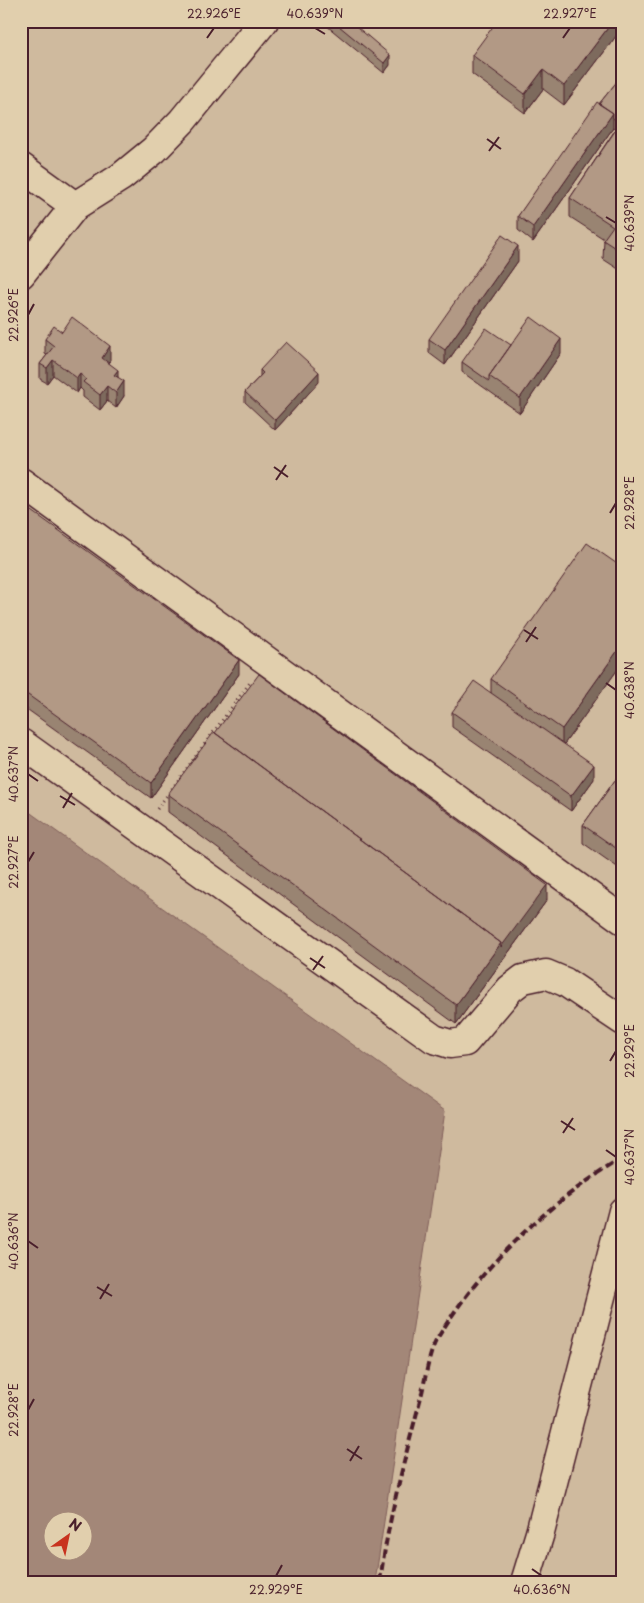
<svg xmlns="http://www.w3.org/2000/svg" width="644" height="1603" viewBox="0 0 644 1603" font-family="'Playpen Sans',sans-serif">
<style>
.built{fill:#cfba9e}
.water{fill:#a38778;stroke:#7f5d59;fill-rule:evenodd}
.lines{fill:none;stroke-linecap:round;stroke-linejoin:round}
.minor-casing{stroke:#4a1f2b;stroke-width:31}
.path{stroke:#4a1f2b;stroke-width:3;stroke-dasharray:1 4;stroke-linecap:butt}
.minor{stroke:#e1cfad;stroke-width:28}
.rail{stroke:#4a1f2b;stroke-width:4;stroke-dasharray:8 4;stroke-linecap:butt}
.wall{fill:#998472;stroke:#4a1f2b}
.shaded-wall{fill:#7d6b5d;stroke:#4a1f2b}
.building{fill:#b29985;stroke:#4a1f2b}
.ticks{fill:none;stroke:#4a1f2b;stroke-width:2}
.neatline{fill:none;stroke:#4a1f2b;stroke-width:2}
.ticks-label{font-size:12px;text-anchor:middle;fill:#4a1f2b}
</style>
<rect width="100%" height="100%" fill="#dbc8a8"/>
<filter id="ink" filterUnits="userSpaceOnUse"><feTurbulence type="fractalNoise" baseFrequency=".02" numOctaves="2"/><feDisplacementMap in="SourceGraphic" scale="10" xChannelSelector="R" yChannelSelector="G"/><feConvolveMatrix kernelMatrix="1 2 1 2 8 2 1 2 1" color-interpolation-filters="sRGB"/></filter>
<g filter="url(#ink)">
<path class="built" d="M21,21H623V1582H375L445,1111L21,806Z"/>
<path class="water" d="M21,806L445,1111L375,1582H21ZM52,1520H82V1550H52Z"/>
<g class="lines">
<defs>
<path id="minor" d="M21,167L75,206
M21,274L75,206L121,177L154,150L182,121L264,21
M21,482L623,920
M21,743L434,1039L450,1044L465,1042L510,989L523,979L546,974L565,982L623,1021
M525,1582L540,1533L623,1211"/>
</defs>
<use href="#minor" class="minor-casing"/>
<path class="path" d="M157,809L251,681"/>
<use href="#minor" class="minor"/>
<path class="rail" d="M380,1582C388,1519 405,1458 421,1397C425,1381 429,1352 437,1339C482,1264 549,1202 623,1158"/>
</g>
<path class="wall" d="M321,21H350L390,65L384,73Z
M623,21V27L564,105L543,89L525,113L472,74V55Z
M623,74V272L603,259L604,239L570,217V198L615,130L613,128L533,242L518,230V216L599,104Z
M518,261L445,365L429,353V339Z
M62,332L110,361L109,363L118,377L124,396L116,408L107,401L100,410L83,397V391L80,388L77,393L53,375L47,383L40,379V364L47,355L45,354V339Z
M511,345L561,353L520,413L462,372V362Z
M260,370L319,382L275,430L245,402V392L260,376Z
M623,492V519L620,514V495Z
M21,511L239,674L151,798L21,705Z
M623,662L564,744L594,779L571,811L452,727V712L491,693V679Z
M623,769V871L583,843V825Z
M168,794L547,900L456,1024L168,812Z"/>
<path class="shaded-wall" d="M613,21H623V27L564,105V86Z
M390,55V65L384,73V63Z
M543,70V89L525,113V94Z
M613,113V128L533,242V227Z
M518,246V261L445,365V350Z
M561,339V353L520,413V398Z
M110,346V361L102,373V358Z
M53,360V375L47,383V368Z
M118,370V385L114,375Z
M319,372V382L275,430V420Z
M80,374V388L77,393V378Z
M124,381V396L116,408V393Z
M107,386V401L100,410V395Z
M623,643V662L562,747V729Z
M239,660V674L151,798V783Z
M594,765V779L571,811V796Z
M547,885V900L456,1024V1005L501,943Z"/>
<path class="building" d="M333,21H350L390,55L384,63Z
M497,21H613L564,86L543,70L525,94L472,55Z
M623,74V119L620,123L613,118V113L599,104Z
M597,102L613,113L533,227L518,216Z
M623,119V253L603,240L613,226L570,198Z
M502,235L518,246L445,350L429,339Z
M72,317L110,346L102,358L118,370L114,375L124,381L116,393L107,386L100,395L83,382L86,379L80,374L77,378L53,360L47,368L40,364L54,346L45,339L54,326L62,332Z
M531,317L561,339L520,398L489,376Z
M486,328L511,345L489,376V381L462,362Z
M286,342L319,372L275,420L245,392L263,373L260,370Z
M623,492V500L620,495Z
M25,506L239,660L151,783L21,690V511Z
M587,543L623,568V643L562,729L491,679Z
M259,674L547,885L501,947V943L215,733Z
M474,681L594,765L571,796L452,712Z
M214,732L501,943L456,1005L168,794Z
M623,769V853L583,825Z"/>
</g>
<path class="ticks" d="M315,28L325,34M207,38L214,28M563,38L570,28M487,139L501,149M489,151L499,137M606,217L616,223M28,315L34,304M274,467L288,477M276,480L286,465M610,513L616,503M524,630L538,639M526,642L536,627M606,683L616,690M28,774L38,781M60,796L75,805M63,808L72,793M28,862L34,852M310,958L325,968M313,970L323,956M610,1061L616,1051M561,1121L575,1130M563,1133L573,1118M606,1150L616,1157M28,1241L38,1248M97,1287L112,1296M100,1299L109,1284M28,1410L34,1399M347,1449L362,1459M350,1461L359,1446M532,1569L542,1576M276,1576L282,1565"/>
<rect width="644" height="1603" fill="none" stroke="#e1cfad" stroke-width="55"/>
<g transform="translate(68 1536) rotate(33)"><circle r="24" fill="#e1cfad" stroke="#a58979"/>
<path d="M0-4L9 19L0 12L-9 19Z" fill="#c8321e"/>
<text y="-8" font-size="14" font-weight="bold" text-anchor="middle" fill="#4a1f2b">N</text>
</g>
<rect x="28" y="28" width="588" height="1548" class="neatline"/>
<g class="ticks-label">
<text x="214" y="18">22.926°E</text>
<text x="315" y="18">40.639°N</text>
<text x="570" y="18">22.927°E</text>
<text transform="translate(630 223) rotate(-90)" y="4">40.639°N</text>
<text transform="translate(14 315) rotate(-90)" y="4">22.926°E</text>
<text transform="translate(630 503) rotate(-90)" y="4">22.928°E</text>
<text transform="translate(630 690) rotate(-90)" y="4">40.638°N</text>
<text transform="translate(14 774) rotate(-90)" y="4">40.637°N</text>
<text transform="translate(14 862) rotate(-90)" y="4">22.927°E</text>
<text transform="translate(630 1051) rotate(-90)" y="4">22.929°E</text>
<text transform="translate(630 1157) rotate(-90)" y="4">40.637°N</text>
<text transform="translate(14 1241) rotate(-90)" y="4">40.636°N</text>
<text transform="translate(14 1410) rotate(-90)" y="4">22.928°E</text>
<text x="276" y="1594">22.929°E</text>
<text x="542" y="1594">40.636°N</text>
</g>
</svg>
